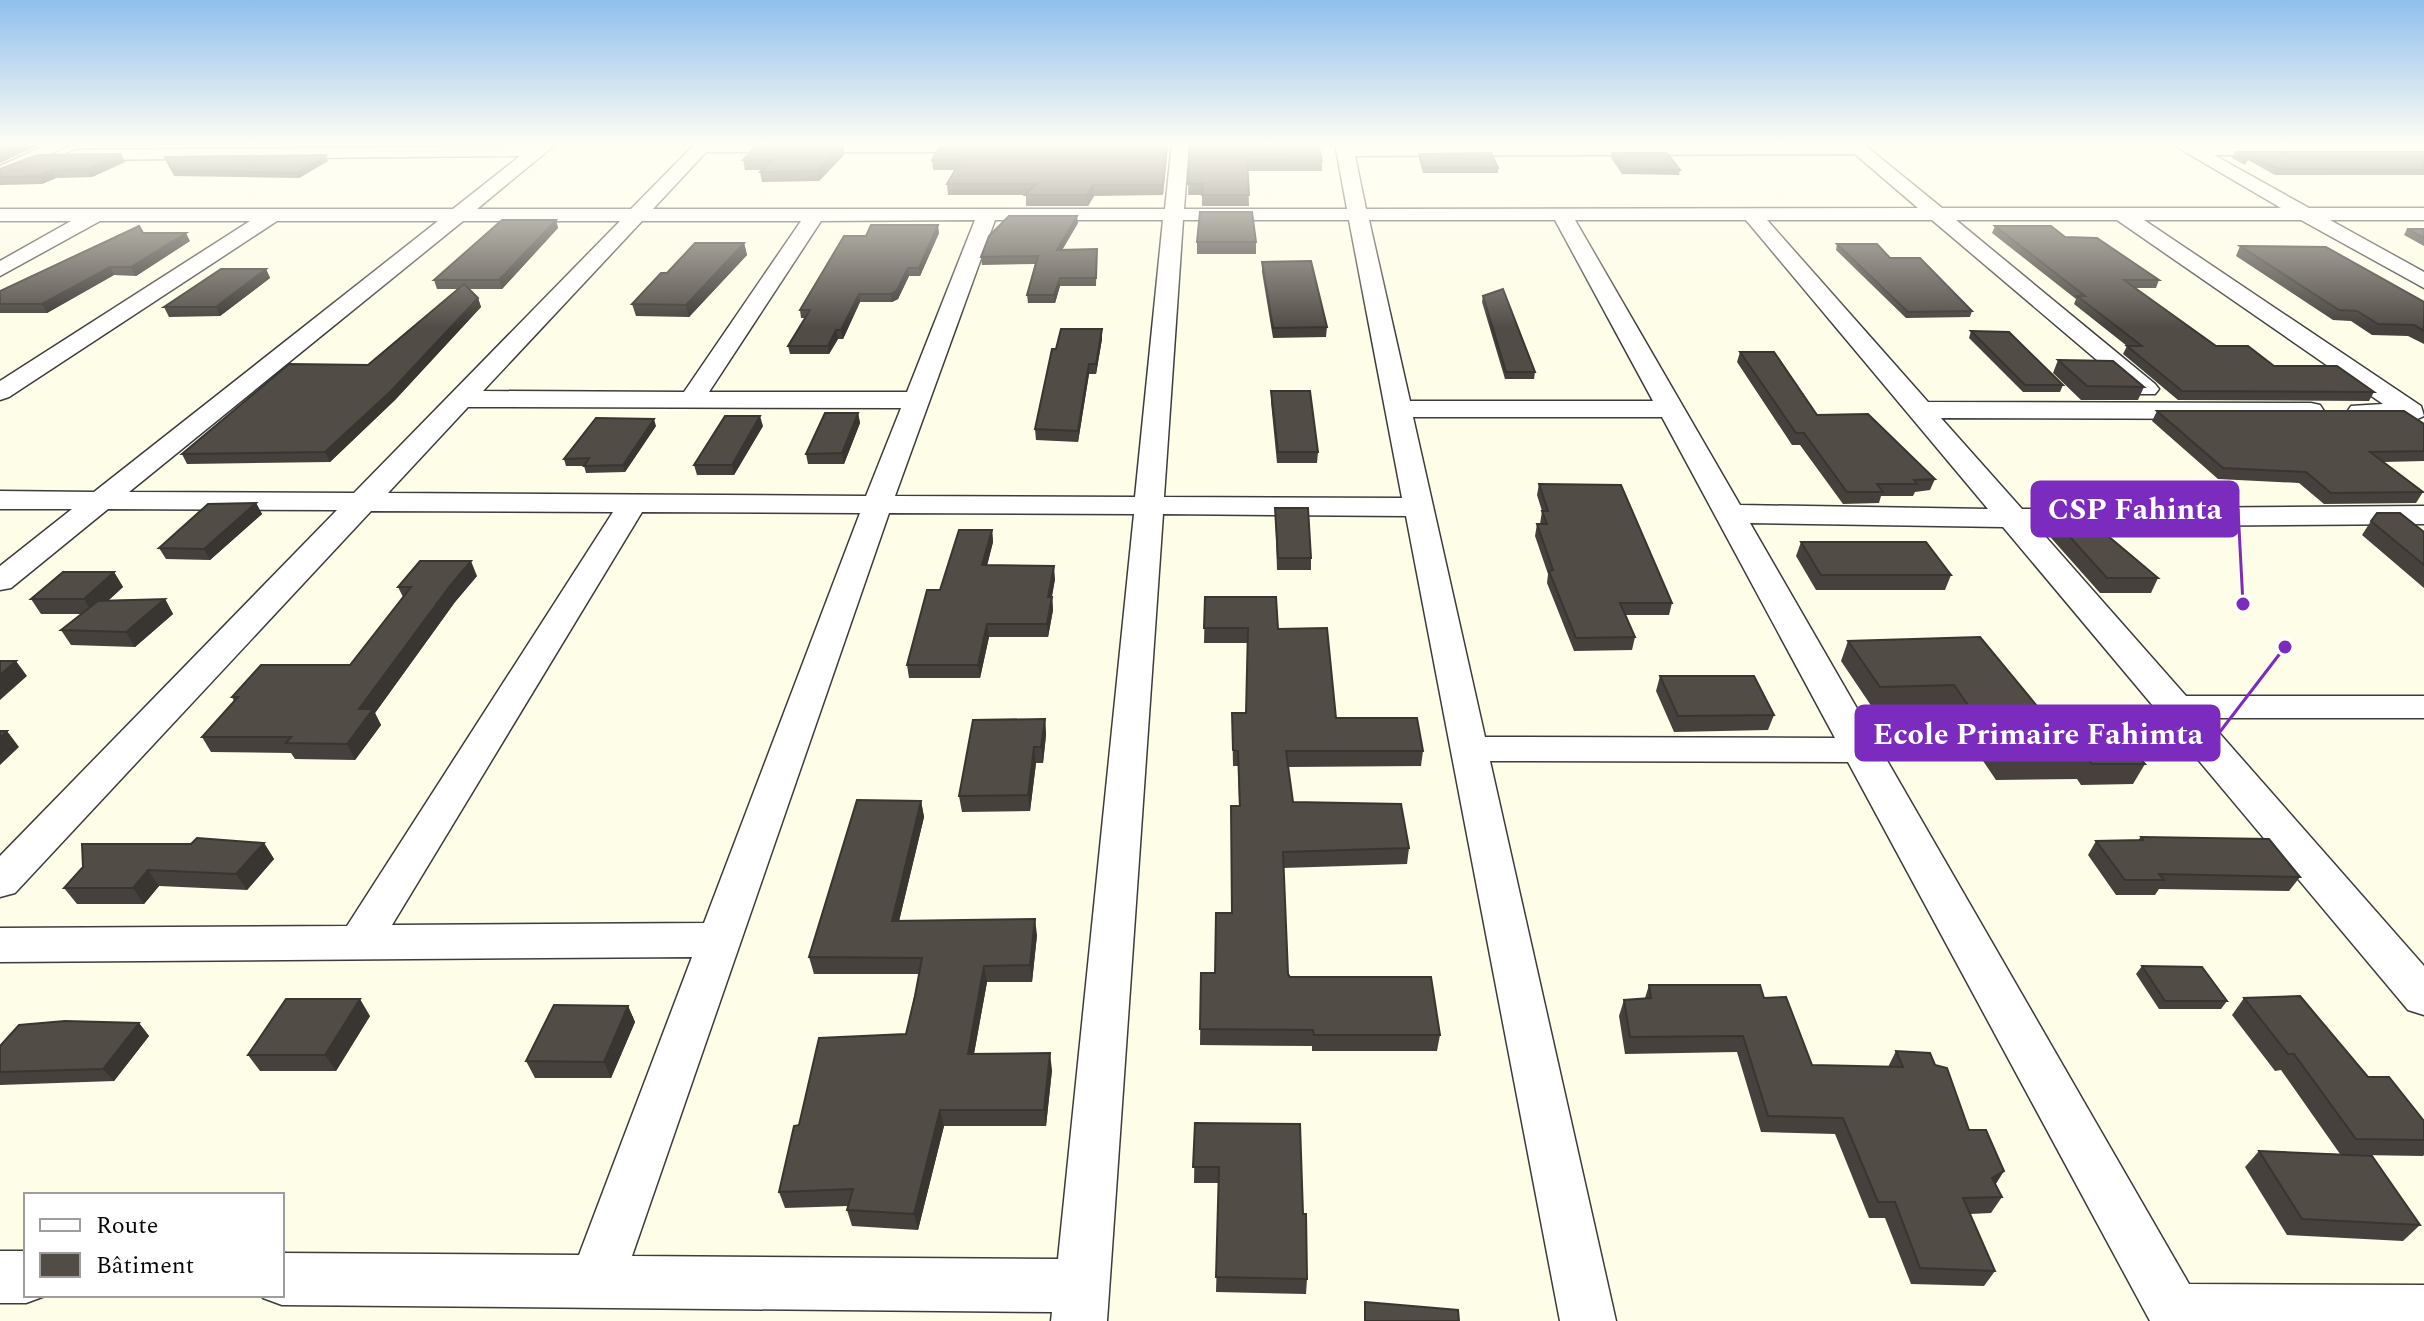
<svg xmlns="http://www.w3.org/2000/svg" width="2424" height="1321" viewBox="0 0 2424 1321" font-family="Spectral,serif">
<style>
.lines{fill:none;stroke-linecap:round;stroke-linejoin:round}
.minor-casing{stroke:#3c3c3c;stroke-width:3}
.minor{fill:#fff;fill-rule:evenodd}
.wall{fill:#46413c}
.shaded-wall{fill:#393531}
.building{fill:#514c46;stroke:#393531;stroke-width:2}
.leader{fill:none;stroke:#7b2cbf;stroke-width:3}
.callout-dot{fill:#7b2cbf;stroke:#fff;stroke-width:3}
.callout{fill:#7b2cbf;stroke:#7b2cbf;stroke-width:3}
.callout-label{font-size:30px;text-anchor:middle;font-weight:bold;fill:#fff}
</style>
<rect width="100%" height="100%" fill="#fefde7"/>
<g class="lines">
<defs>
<path id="minor" d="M51,143H73L0,178V166Z
M538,143H557L477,209H631L696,143H991L996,147L987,152H706L653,209H1165L1172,143H1189L1184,209H1347L1335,143H1351L1352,146L1862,143L1942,208H2281L2170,143L2424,145V155H2214L2309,208H2424V220H2330L2424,272V288L2301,220H2144L2421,406L2424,416L2413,421L2351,418L2347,412L2351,406L2383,404L2117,220H1956L2155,384L2159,389L2155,394H2137L1932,220H1767L1928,402L2311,403L2320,405L2324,411L2320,417L2311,419L1941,418L2022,509L2424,506V524L2037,527L2186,696H2424V718H2206L2424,966V1015L2408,1010L2003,527L1750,523L2189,1284L2424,1285V1321H2150L1848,762L1490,761L1616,1321H1560L1406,516L1163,514L1107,1321H1051L1052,1312L282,1305L263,1298L262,1295H282V1253L579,1255L692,957L0,962V928L347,926L613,512L371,511L15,893L0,897V856L337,510L108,509L11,588L0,590V566L72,509H0V491L94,492L438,221H277L9,397L0,400V381L250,221H100L0,276V261L71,221H0V209H453L520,156L75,160L66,155L75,150L534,146ZM1855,154L1918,208L1366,209L1355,156ZM975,220L907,392H709L821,221ZM995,220H1163L1135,497L895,496ZM1183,220H1349L1402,498L1164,497ZM1369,220H1555L1653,401H1410ZM1575,220H1746L1988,509L1740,505ZM463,221H620L354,493L129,492ZM642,221H801L684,392L483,391ZM468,407L901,408L866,496L388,493ZM1413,417H1662L1835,738L1485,737ZM642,512L860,513L704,923L392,925ZM889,513L1134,514L1058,1259L632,1256Z
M0,1251H26V1295L45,1296L26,1303H0Z"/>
</defs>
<use href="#minor" class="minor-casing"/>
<use href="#minor" class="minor"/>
</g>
<path class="wall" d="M64,143H358L356,144L66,146Z
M622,143H692L688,144L623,146Z
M1190,143L1322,161V171H1248L1249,206H1202V195H1188Z
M843,146L844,155L819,181L762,182L760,172L762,170H745L743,160Z
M1167,146L1163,195L1094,196L1088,206H1026V195H948L947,184L955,170H933L932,160Z
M2235,152H2424V175H2275L2248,160L2245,165L2232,158Z
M1612,153L1680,170L1679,175L1622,174L1611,158Z
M1419,154L1498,168V173H1423L1419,159Z
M165,157L328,161L299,178L174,176Z
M125,162L92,177L56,178L42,184L0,185V169Z
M556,220L558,228L502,289H469L478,298L481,307L395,400L330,462L187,464L182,454L368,365L459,289H437L434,280Z
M1078,223L1062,250L1097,249L1096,286H1060L1055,303H1028L1027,295L1035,264L982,265L981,257Z
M1995,226L2065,237L2159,280L2156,288H2135L2216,346L2274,366L2374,392L2369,401L2178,400L2123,354L2127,346L2074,304L2076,299L1992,233Z
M2407,229H2424V246L2404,235Z
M143,233L190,241L136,276L114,275L47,313H0V291Z
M939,233L920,276H909L898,299L892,302H860L843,339H838L829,354H790L788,346L805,318H801L800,310L866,236Z
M1197,242H1256V254H1197Z
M744,243L747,255L689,317L636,316L632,304L667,273Z
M1837,244L1890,258L1972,311L1970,317L1906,318L1836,250Z
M2240,246L2424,302V344L2408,336L2372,335L2351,321L2333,320L2236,256Z
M1262,262L1327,327L1326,337L1273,338L1262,272Z
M266,269L270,278L220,316L169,317L164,307Z
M1483,296L1535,372L1534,379H1505L1482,302Z
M1102,329V339L1096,374H1089L1078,442L1036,440L1035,429L1056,349Z
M1971,331L2063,385L2060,392H2023L1969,338Z
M1740,352L1817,415L1935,479L1930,490L1915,492L1913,496H1881L1879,503L1843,504L1800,445H1792L1737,362Z
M2058,360L2144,387L2138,400H2081L2053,373Z
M1271,391L1318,452L1317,463H1277L1271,402Z
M2157,411L2424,424V461L2384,462L2423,492L2416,503L2324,504L2299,483L2218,479L2152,421Z
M858,413L860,423L844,464H808L806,454Z
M656,426L625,472L586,473L584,466H566L564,459Z
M763,426L734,475H697L694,465Z
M1539,484L1672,603L1669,615H1625L1635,637L1632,650L1574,651L1547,583L1548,574L1535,536L1537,524H1540L1542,511L1537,495Z
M256,503L262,514L210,560L166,559L159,548Z
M1275,508L1311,558V570H1277Z
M2050,515L2158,578L2151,593H2100L2044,530Z
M2371,521L2424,532V588L2362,535Z
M992,530L993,542L987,565L1055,579L1052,597L1053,610L1048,637H989L980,678H909L907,665L940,590Z
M1801,542L1951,575L1945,590H1816L1796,556Z
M114,572L123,587L109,600L165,599L173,614L135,647L71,645L61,630L81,614H41L31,599Z
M477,576L455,602L375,713L381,725L355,760L295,759L291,753L211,752L202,737L234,701L232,697L350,665L403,597L398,587Z
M1205,597L1278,629L1336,718L1423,751L1421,766L1288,767L1293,802L1409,848L1407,864L1283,868L1288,974L1290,977L1440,1035L1437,1051H1312V1046L1200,1045L1201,973H1215L1231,913L1239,806L1238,766H1233L1232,713H1246L1248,643H1204Z
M1848,641L2051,723L2145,764L2133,784L2081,785L2077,779L1996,780L1945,705L1872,707L1841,661Z
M1660,676L1774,715L1768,730L1674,732L1656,691Z
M1045,719L1046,735L1043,763H1036L1030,811L962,812L959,796Z
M921,801L924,817L899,921L1037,935L1032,982H987L974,1054L1052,1070L1046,1126H944L918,1230L852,1226L847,1210L848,1206L785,1208L779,1192L799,1125L906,1034L919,974H814L809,957Z
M2141,837L2300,877L2289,891L2159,889L2155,895H2116L2088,855L2096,841L2138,840Z
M264,843L274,859L247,890L159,886L144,904H77L64,888L191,844Z
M2142,966L2227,1001L2221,1009H2159L2136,974Z
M1649,985L1764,998L1812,1065L1888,1067L1896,1051L1935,1065L2002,1197L1991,1213L1970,1214L1995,1271L1984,1286L1911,1284L1885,1218H1869L1835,1134L1761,1132L1737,1052L1625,1054L1619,1016L1624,1000L1645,998Z
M2244,998L2368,1077L2424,1121V1155L2423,1156L2361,1155L2420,1225L2403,1241L2287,1235L2245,1167L2259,1151L2340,1154L2281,1070L2275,1071L2232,1015Z
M628,1006L635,1022L611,1078H535L526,1061Z
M370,1016L336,1071H260L248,1055Z
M139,1023L149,1036L114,1081L0,1085V1046Z
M1195,1123L1307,1279L1306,1294L1216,1292L1219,1183H1194Z"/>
<path class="shaded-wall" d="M23,143H44L0,163V153Z
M843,146L844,155L819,181L817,171Z
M1167,146V156L1163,195V185Z
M121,154L125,162L92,177L88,169Z
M326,155L328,161L299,178L297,173Z
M52,170L56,178L42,184L38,176Z
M1093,185L1094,196L1088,206L1087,195Z
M1077,216L1078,223L1058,257L1057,250Z
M556,220L558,228L502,289L499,280Z
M938,225L939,233L920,276L919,268Z
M186,233L190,241L136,276L131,267Z
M744,243L747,255L689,317L686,305Z
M110,267L114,275L47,313L42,304Z
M908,268L909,276L898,299L892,302L891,294Z
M266,269L270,278L220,316L216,307Z
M1060,278V286L1055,303L1054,295Z
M859,294L860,302L843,339L841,330Z
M478,298L481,307L395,400L330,462L325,452Z
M1102,329V339L1096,374V364Z
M836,330L838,339L829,354L828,346Z
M1089,364V374L1078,442V431Z
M858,413L860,423L844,464L842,453Z
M760,416L763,426L734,475L732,465Z
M654,419L656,426L625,472L623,465Z
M256,503L262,514L210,560L204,549Z
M992,530L993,542L984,578L982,565Z
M471,561L477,576L455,602L375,713L381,725L355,760L347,744L359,709L449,587Z
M1054,566L1055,579L1049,610L1048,597Z
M114,572L123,587L93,614L84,599Z
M1052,597L1053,610L1048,637L1047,624Z
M165,599L173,614L135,647L126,632Z
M987,624L989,637L980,678L978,665Z
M16,661L27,676L0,700V675Z
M1045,719L1046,735L1043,763L1041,747Z
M7,731L19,747L0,765V738Z
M1034,747L1036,763L1030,811L1028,795Z
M921,801L924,817L895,938L892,921Z
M264,843L274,859L247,890L236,874Z
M148,870L159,886L144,904L133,888Z
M1035,919L1037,935L1032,982L1030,965Z
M984,966L987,982L971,1070L968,1054Z
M360,999L370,1016L336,1071L325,1055Z
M628,1006L635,1022L611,1078L604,1062Z
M139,1023L149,1036L114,1081L103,1069Z
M1050,1053L1052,1070L1046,1126L1044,1110Z
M940,1110L944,1126L918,1230L914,1214Z
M2004,1171L1994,1187L1992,1178Z"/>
<path class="building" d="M0,143H23L0,153Z
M1190,143H1318L1322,161L1247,160L1249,195H1202L1203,184H1188Z
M941,145L1167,146L1163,185H1093L1087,195H1025L1036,184H947L961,160H932Z
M757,146H843L817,171L760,172L771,160H743Z
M2235,152H2424V170L2278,169L2250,155L2248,159Z
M1491,153L1498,168H1424L1419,154Z
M1612,153H1667L1680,170L1623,169Z
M121,154L88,169L52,170L38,176L0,177V169L37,155Z
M326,155L297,173L172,170L165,157Z
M1200,212H1252L1256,242H1197Z
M1009,216H1077L1057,250L1097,249L1096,278H1060L1054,295H1027L1038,256L981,257L989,236Z
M502,220H556L499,280H434Z
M871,225H938L919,268H908L897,290L891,294H859L841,330H836L828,346H788L810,310H800L844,236H866Z
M139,226L143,233H186L131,267H110L42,304H0V291Z
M1995,226H2051L2065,237L2097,238L2159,280H2124L2216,346H2248L2274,366H2337L2374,392L2182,391L2127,346H2142L2077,296H2085Z
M2407,229H2424V238Z
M695,243H744L686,305L632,304L661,273H667Z
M1837,244H1877L1890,258H1920L1972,311L1908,312Z
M2240,246L2326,247L2424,302V331L2414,325L2378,324L2357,311L2339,310Z
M1311,261L1327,327L1273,328L1262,262Z
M221,269H266L216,307H164Z
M464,284L478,298L391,391L325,452L182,454L289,364L368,365Z
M1503,289L1535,372H1506L1483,296Z
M1061,329H1102L1096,364H1089L1078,431L1035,429L1052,349H1056Z
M1971,331L2009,332L2063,385H2025Z
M1740,352H1774L1817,415L1868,414L1935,479L1914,480L1917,484H1877L1883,492H1847L1804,433H1796Z
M2058,360L2113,361L2144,387L2087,386Z
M1271,391H1310L1318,452H1278Z
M2157,411H2404L2424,424V451L2370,452L2423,492L2331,493L2306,472L2223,468Z
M825,413H858L842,453L806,454Z
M725,416H760L732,465H694Z
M596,418L654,419L623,465L584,466L589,458L564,459Z
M1539,484L1621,485L1672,603H1620L1635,637L1576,638L1549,571L1553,570L1537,524H1547L1542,511H1548Z
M256,503L204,549L159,548L208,504Z
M1275,508H1308L1311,558H1278Z
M2377,513H2400L2424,532V565L2371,521Z
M2050,515H2083L2158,578H2107Z
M959,530H992L982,565L1054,566L1048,597H1052L1047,624H987L978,665H907L927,590H940Z
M1801,542H1926L1951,575H1821Z
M420,561H471L449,587L359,709H373L347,744L286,743L291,737H202L238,697H232L261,665H350L411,587H398Z
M63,572H114L84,599H31Z
M1205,597H1276L1278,629L1327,628L1336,718H1417L1423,751H1286L1293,802L1401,804L1409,848L1283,852L1288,974L1290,977H1431L1440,1035H1314L1313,1030L1200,1029L1201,973H1215L1216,913H1232L1231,806H1240L1238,751L1233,750L1232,713H1246L1248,628H1204Z
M165,599L126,632L61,630L98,601Z
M1980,637L2051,723H2111L2145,764H2092L2088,759L2006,760L1954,685L1880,687L1848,641Z
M0,661H16L0,675Z
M1660,676H1754L1774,715L1678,716Z
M1045,719L1041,747H1034L1028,795L959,796L973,720Z
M0,731H7L0,738Z
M857,800L921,801L892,921L1035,919L1030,965L984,966L968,1054L1050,1053L1044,1110H940L914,1214L847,1210L853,1189L779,1192L794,1126L799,1125L819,1038L906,1034L915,996L922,958L809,957Z
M2141,837L2269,839L2300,877L2159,874L2164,880H2125L2096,841L2143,840Z
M197,838L264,843L236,874L148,870L133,888H64L83,867L82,844H191Z
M2142,966L2202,967L2227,1001H2165Z
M1649,985H1760L1764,998L1786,997L1812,1065L1903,1067L1896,1051L1930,1053L1935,1065L1947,1068L1969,1130H1986L2004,1171L1992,1178L2002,1197L1963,1198L1995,1271L1920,1268L1895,1202H1878L1843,1118L1768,1116L1743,1036L1630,1037L1624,1000L1651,998Z
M2300,996L2368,1077H2389L2424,1121V1140L2356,1139L2294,1054H2288L2244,998Z
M286,999H360L325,1055H248Z
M554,1005L628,1006L604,1062L526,1061Z
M65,1021L139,1023L103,1069L0,1072V1046L19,1025Z
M1195,1123L1300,1124L1303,1214H1306L1307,1279L1216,1277L1219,1167H1193Z
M2259,1151L2372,1156L2420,1225L2302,1219Z
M1365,1302L1458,1310L1459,1321H1365Z"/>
<linearGradient id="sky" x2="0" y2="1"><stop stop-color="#90bfec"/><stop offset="0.44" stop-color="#fffef4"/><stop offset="1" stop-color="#fffef4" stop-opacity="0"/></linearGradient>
<rect width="2424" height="328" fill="url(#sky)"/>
<path class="leader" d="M2243 604L2238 509M2285 647L2219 733"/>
<g class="callout-dot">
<circle cx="2243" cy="604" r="8"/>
<circle cx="2285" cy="647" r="8"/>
</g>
<g class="callout">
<rect x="2032" y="482" width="206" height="54" rx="8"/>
<rect x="1856" y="706" width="363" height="54" rx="8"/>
</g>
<g class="callout-label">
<text x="2135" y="519">CSP Fahinta</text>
<text x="2038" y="744">Ecole Primaire Fahimta</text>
</g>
<rect x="24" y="1193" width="260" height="104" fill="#ffffff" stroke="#9d9d9d" stroke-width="2"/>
<rect x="40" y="1219" width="40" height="12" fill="#ffffff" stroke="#9d9d9d" stroke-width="2"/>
<text x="96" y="1233" font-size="24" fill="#090909">Route</text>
<rect x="40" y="1253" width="40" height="24" fill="#514c46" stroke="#9d9d9d" stroke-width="2"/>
<text x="96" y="1273" font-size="24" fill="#090909">Bâtiment</text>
</svg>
